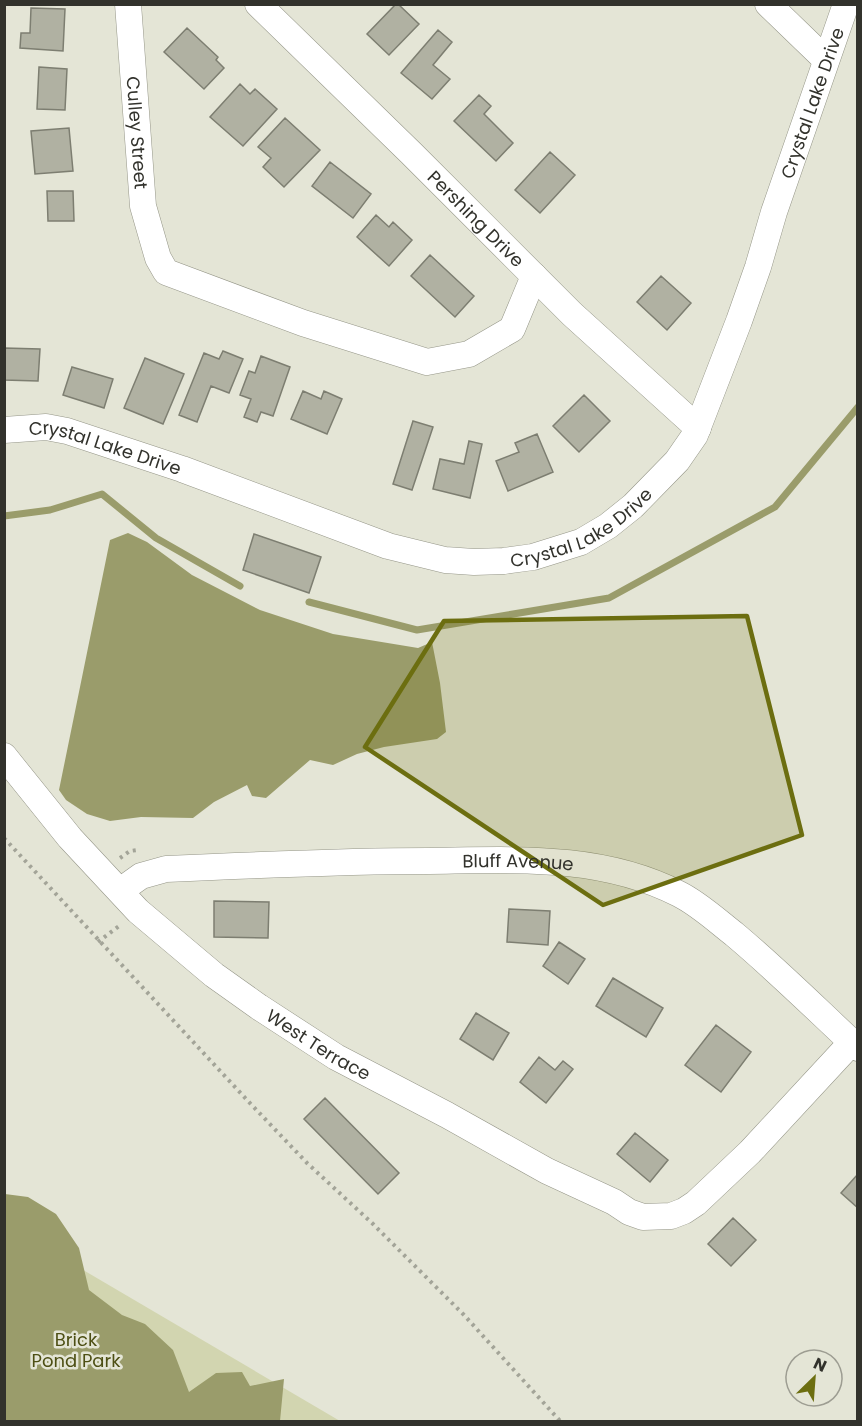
<svg xmlns="http://www.w3.org/2000/svg" width="862" height="1426" viewBox="0 0 862 1426" font-family="Poppins,sans-serif">
<style>
.green{fill:#d2d5b0}
.water{fill:#9a9c6b}
.lines{fill:none;stroke-linecap:round;stroke-linejoin:round}
.stream{stroke:#9a9c6b;stroke-width:7}
.building{fill:#b0b1a2;stroke:#7d7e71;stroke-width:1.5}
.minor-casing{stroke:#959688;stroke-width:27}
.path{stroke:#a3a498;stroke-width:4;stroke-dasharray:3 4.5;stroke-linecap:butt}
.minor{stroke:#fff;stroke-width:26}
.marked{fill:#6c6e10;fill-opacity:0.2;stroke:#6c6e10;stroke-width:4.5;stroke-linejoin:round}
.labels{text-anchor:middle;dominant-baseline:central;stroke-width:5;stroke-linejoin:round;paint-order:stroke}
.street-label{font-size:18px;fill:#32322c;stroke:#e4e5d6}
.park-label{font-size:18px;fill:#4d4f14;stroke:#e4e5d6}
</style>
<rect width="100%" height="100%" fill="#e4e5d6"/>
<path class="green" d="M5,1224L340,1421L5,1422Z"/>
<path class="water" d="M128,533L147,542L192,575L260,610L333,634L418,648L432,642L440,683L446,732L437,739L384,747L357,754L333,765L310,760L266,798L252,796L247,785L214,802L193,818L141,817L110,821L87,814L66,800L59,790L110,540Z
M5,1194L28,1197L56,1214L79,1248L89,1290L122,1315L145,1324L173,1350L189,1392L216,1373L242,1372L250,1386L284,1379L280,1421H5Z"/>
<g class="lines">
<path class="stream" d="M4,516L50,510L102,494L156,538L240,586
M309,602L417,630L609,598L775,507L858,407"/>
</g>
<path class="building" d="M396,4H398L419,24L389,55L367,34Z
M31,8L65,9L63,51L20,48L21,33H30Z
M187,28L218,57L216,60L224,68L204,89L164,52Z
M438,30L452,42L433,65L450,79L432,99L401,73Z
M39,67L67,69L65,110L37,109Z
M240,84L250,94L255,89L277,109L243,146L210,117Z
M479,95L491,106L484,114L513,143L496,161L454,121Z
M285,118L320,150L284,187L263,167L271,158L258,147Z
M69,128L73,171L35,174L31,131Z
M550,152L575,175L540,213L515,190Z
M330,162L371,194L353,218L312,186Z
M47,191H73L74,221H48Z
M376,215L389,227L393,222L412,240L389,266L357,237Z
M430,255L474,296L455,317L411,276Z
M661,276L691,303L667,330L637,302Z
M4,348L40,349L38,381L4,380Z
M223,351L243,359L229,393L211,386L197,422L179,415L204,353L219,359Z
M261,356L290,367L273,416L261,412L257,422L244,417L251,399L240,395L249,371L255,373Z
M145,358L184,374L163,424L124,408Z
M72,367L113,379L104,408L63,395Z
M303,391L321,399L324,391L342,399L327,434L291,419Z
M584,395L610,421L579,452L553,426Z
M413,421L433,427L412,490L393,484Z
M537,434L553,472L508,491L496,461L519,452L515,443Z
M469,441L482,444L470,498L433,489L440,459L464,464Z
M254,534L321,557L309,593L243,570Z
M214,901L269,902L268,938L214,937Z
M509,909L550,911L548,945L507,942Z
M559,942L585,959L568,984L543,966Z
M613,978L663,1008L646,1037L596,1006Z
M476,1013L509,1033L493,1060L460,1039Z
M716,1025L751,1052L721,1092L685,1065Z
M539,1057L555,1070L563,1061L573,1069L546,1103L520,1082Z
M325,1098L399,1173L378,1194L304,1119Z
M635,1133L668,1160L650,1182L617,1154Z
M858,1174V1208L841,1193Z
M733,1218L756,1240L731,1266L708,1244Z"/>
<g class="lines">
<defs>
<g id="minor">
<path id="s1" d="M128,4L143,206L158,258L166,272L303,323L427,362L469,354L512,329L534,276"/>
<path id="s2" d="M258,4L411,153L572,314L698,428"/>
<path d="M768,4L826,60"/>
<path id="s3" d="M4,430L46,427L67,431L182,469L388,546L445,560L474,562L504,561L533,557L581,542L608,526L633,506L677,461L695,435L739,321L758,267L774,212L846,4"/>
<path id="s4" d="M4,756L70,838L138,911L214,975L259,1007L336,1057L447,1115L547,1171L614,1202L629,1212L643,1217L671,1216L684,1211L696,1203L750,1152L852,1042"/>
<path id="s5" d="M120,891L141,876L166,869C253,865 341,861 429,861C515,860 601,854 679,894C699,904 716,920 734,934C777,970 816,1009 858,1048"/>
</g>
</defs>
<use href="#minor" class="minor-casing"/>
<path class="path" d="M4,838L247,1100L307,1163L373,1224L464,1315L561,1422
M120,858L130,851L137,850
M98,942L119,926"/>
<use href="#minor" class="minor"/>
</g>
<path class="marked" d="M747,616L802,835L603,905L365,747L444,621Z"/>
<g class="labels">
<g class="street-label">
<text stroke="none"><textPath href="#s3" startOffset="1112">Crystal Lake Drive</textPath></text>
<text stroke="none"><textPath href="#s1" startOffset="129">Culley Street</textPath></text>
<text stroke="none"><textPath href="#s2" startOffset="306">Pershing Drive</textPath></text>
<text stroke="none"><textPath href="#s3" startOffset="104">Crystal Lake Drive</textPath></text>
<text stroke="none"><textPath href="#s3" startOffset="608">Crystal Lake Drive</textPath></text>
<text stroke="none"><textPath href="#s5" startOffset="404">Bluff Avenue</textPath></text>
<text stroke="none"><textPath href="#s4" startOffset="430">West Terrace</textPath></text>
</g>
<g class="park-label">
<text x="76" y="1339">Brick<tspan x="76" dy="21">Pond Park</tspan></text>
</g>
</g>
<rect width="862" height="1426" fill="none" stroke="#32322c" stroke-width="12"/>
<g transform="translate(814 1378) rotate(25)"><circle r="28" fill="#e4e5d6" stroke="#9d9d92" stroke-width="1.5"/>
<path d="M0-4.5L10 22L0 15L-10 22Z" fill="#6c6e10"/>
<text y="-9" font-size="16" font-weight="bold" text-anchor="middle" fill="#32322c">N</text>
</g>
</svg>
